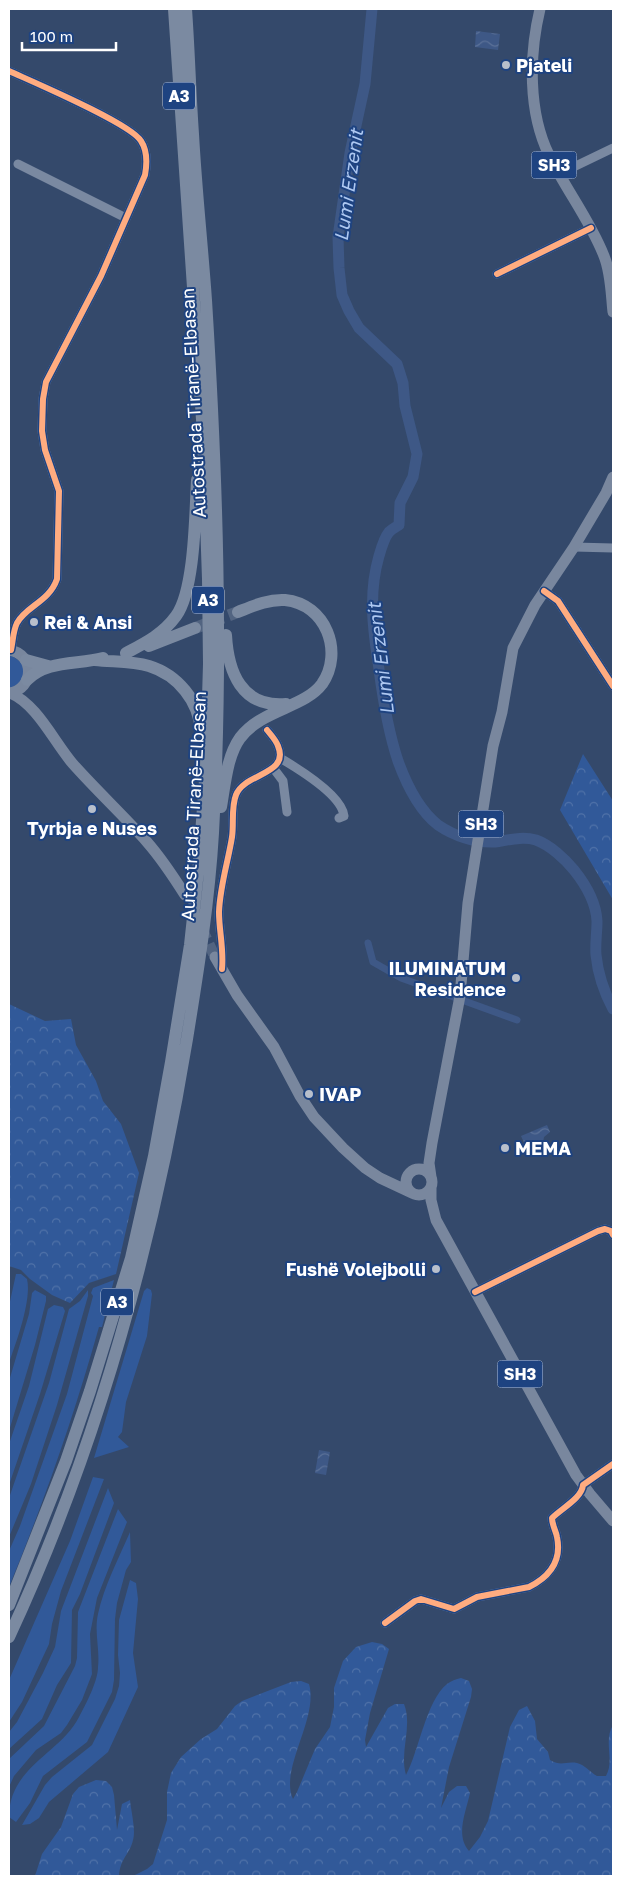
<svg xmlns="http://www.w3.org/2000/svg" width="622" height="1885" viewBox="0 0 622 1885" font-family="'Golos Text',sans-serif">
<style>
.grass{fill:#315999}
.forest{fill:url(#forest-crowns)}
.water{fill:url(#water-waves)}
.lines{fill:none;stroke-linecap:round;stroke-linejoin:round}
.canal{stroke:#3e5886;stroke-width:7}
.river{stroke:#3e5886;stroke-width:11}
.major-tunnel{stroke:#526481;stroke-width:11;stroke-dasharray:11 5.5;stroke-linecap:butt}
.highway-tunnel{stroke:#526481;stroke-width:12;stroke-dasharray:12 6;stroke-linecap:butt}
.minor{stroke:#7a89a1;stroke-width:9}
.major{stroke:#79879e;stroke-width:11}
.highway{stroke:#7b8aa1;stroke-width:12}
.cycleway-casing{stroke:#1e4381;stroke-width:9}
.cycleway{stroke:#ffac80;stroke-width:6}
.poi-dot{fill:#b8bfcb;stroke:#1e4381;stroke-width:2}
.labels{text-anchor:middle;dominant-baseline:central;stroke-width:4;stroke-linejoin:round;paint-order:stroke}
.shield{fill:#1e4381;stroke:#bcc7d9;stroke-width:1}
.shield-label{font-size:16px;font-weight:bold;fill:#fff}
.poi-label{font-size:18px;font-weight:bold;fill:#fff;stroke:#1e4381;text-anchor:start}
.street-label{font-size:18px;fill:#fff;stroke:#1e4381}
.water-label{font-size:19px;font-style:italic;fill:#aec8f1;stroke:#1e4381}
</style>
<defs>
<pattern id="forest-crowns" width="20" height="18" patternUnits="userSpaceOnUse" patternTransform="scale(1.25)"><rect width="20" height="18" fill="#315999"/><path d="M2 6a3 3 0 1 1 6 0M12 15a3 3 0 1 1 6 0" fill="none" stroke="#5072a8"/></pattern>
<pattern id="water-waves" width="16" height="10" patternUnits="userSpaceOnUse" patternTransform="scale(1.25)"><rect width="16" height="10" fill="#3e5886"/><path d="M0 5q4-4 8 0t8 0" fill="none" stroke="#5b7198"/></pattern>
</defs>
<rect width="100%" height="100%" fill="#34496b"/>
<path class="grass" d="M9,654L24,664L23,681L9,689Z
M16,1274H21L27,1279C32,1300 16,1343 9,1363V1306Z
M114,1280L102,1327H99C74,1416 44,1502 9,1587V1551L20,1526L67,1394L93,1296L91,1293L93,1288Z
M147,1288L151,1290L152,1294L147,1336L126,1402L122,1432L118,1437L129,1447L94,1458L144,1291Z
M35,1290L46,1296V1301L35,1345L9,1431V1381L29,1314L32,1293Z
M88,1290V1296L57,1405L31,1484L9,1537V1498L49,1383L69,1309L80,1301Z
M54,1305L63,1307L65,1311L40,1394L9,1485V1444L29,1386L48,1309Z
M93,1477L104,1479L61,1591L52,1624L49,1644L22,1702L9,1722V1680L70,1541Z
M108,1488L114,1503L80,1594L72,1610L71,1663L57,1685L42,1719L9,1749V1732L17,1722L43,1673L55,1647L61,1611Z
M118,1509L127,1522L97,1598L90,1634L92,1674L82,1700L67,1725L61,1733L36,1750L14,1776L9,1787V1759L44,1726L75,1666L77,1658L78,1612Z
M130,1532L131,1562L126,1570L117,1603L115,1619L114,1680L112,1692L87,1742L43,1776L30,1803L16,1822L9,1817C9,1767 60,1754 79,1717C86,1704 98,1681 98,1667C100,1649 94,1632 98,1614C104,1586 119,1558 130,1532Z
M130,1580L136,1583L138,1599L133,1653L138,1687L108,1752L49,1802L39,1818L30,1824L22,1825L45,1785L52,1777L92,1745L115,1699L119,1686L120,1673L118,1655L119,1620Z"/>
<path class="forest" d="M583,754L613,801V900L560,810Z
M9,1004L45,1021L71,1019L76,1045L96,1081L103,1101L121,1124L139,1173L116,1274L89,1283L70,1303L52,1295L30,1279L21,1270L9,1266Z
M372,1642L382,1644L389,1649L370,1713L365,1740L366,1747L388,1708L395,1704H404C413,1727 399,1751 406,1775C419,1751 426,1701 447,1684C451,1681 456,1679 461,1678L469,1681L472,1689L471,1697L449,1767L441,1808L449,1792L457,1786H466L470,1793C466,1812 455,1835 469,1851L480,1837L488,1821L510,1727L519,1710L527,1706L535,1721L537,1739L548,1752L550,1760C562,1767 565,1761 577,1763C585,1765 590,1772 597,1776H606C615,1760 603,1741 613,1725V1876H133L147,1869L153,1864L167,1820V1792L171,1773L181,1757L201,1739L217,1729L235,1706L242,1701L291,1682L301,1681L309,1684C319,1718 279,1769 293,1799L297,1792L315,1749L330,1727L334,1707V1688L343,1661L356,1647Z
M96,1780L106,1781L112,1787L114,1795L117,1830L122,1804L130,1800C131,1811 136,1830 133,1840C130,1854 120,1858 119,1876H35L42,1854L61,1827L73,1794L79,1787Z"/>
<path class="water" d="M476,31L500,34L498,50L475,47Z
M547,1125L550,1132L544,1137L543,1142L527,1149L521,1136Z
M319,1450L330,1452L326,1475L315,1473Z"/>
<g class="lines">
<path class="canal" d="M368,943L373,962L401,978L517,1020"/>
<path class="river" d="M372,9L365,84L350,153L338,237L339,268L342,295L349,311L359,328L397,364L403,383L405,406L417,454L413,477L400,503L399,525C396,527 392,529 389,532C384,538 381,549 379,556C368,594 373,630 379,669C383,700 388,731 398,761C406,783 419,810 438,825C454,836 475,843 495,842C509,840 522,836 536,840C550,845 565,859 574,870C586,885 596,902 597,921C597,933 595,944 596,955C598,975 604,992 613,1009"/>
<path class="major-tunnel" d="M202,929L215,957"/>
<path class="highway-tunnel" d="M195,628L238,612"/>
<path class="minor" d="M9,71C33,82 130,123 141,141C147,150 147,164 145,175L101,276L46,382L43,399L42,431L45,450L59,491L57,579C49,602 26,606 17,623C13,631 13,641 11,650
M18,164L126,218
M559,174L613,148
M497,274L591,228
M574,547L613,548
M544,591L558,601L613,686
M280,758C297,768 342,795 344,816L339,818
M274,769L283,781L287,812
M222,969C224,949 219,931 219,912C220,886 228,862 232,837C234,824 231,807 236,795C244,773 290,775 278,746C276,740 271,735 267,730
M475,1292L598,1231L605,1229L611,1231L613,1235
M385,1623L415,1601L421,1599L454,1609L477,1597L529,1587C549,1577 562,1561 557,1537C556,1531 552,1525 552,1518C562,1508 582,1498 583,1485L613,1464"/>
<path class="major" d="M540,9C529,55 528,112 549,155C566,190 590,220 604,256C611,273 611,294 613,312
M9,650C35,654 35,689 9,693
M10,693C37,704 54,742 73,764C97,791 123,815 147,842C161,858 173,876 185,895
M215,957L237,995L274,1047L300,1096L314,1117L343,1148L365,1168L380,1178L412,1193
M406 1182a13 13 0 1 1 26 0a13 13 0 1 1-26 0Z
M431,1177L429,1163L432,1143L460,996L468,903L493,746L502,712L513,648L535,605L574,547L606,493L613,477
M431,1187V1200L436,1220L576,1475L590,1494L613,1521"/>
<path class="highway" d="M226,635C228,671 241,708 286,704
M149,646L195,628
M126,653C145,643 163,634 176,616C195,590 195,514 197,480
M26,660L48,666
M95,660C113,662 132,661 149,666C178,675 199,701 201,731
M27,680C47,660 77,665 103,658
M221,807C225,784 227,756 240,738C262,709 304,708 322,684C344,652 326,604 285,600C268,599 253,606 238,612
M9,1605L66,1461L90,1391L131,1258L154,1156L171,1062L190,945L199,862L206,766L209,664L208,579L203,434L174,9
M9,1637C97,1448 153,1245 187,1039C198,971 209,902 213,833C223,655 217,477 206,300C202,244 196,189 193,134C190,92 189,50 186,9"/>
<defs>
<path id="cycleway" d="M9,71C33,82 130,123 141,141C147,150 147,164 145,175L101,276L46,382L43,399L42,431L45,450L59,491L57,579C49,602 26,606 17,623C13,631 13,641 11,650
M497,274L591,228
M544,591L558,601L613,686
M222,969C224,949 219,931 219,912C220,886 228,862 232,837C234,824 231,807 236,795C244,773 290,775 278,746C276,740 271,735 267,730
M475,1292L598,1231L605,1229L611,1231L613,1235
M385,1623L415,1601L421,1599L454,1609L477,1597L529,1587C549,1577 562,1561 557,1537C556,1531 552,1525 552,1518C562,1508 582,1498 583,1485L613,1464"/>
</defs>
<use href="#cycleway" class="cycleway-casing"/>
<use href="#cycleway" class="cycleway"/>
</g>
<g class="poi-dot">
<circle cx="506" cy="65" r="5"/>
<circle cx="34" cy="622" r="5"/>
<circle cx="92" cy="809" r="5"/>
<circle cx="516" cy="978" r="5"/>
<circle cx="309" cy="1094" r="5"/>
<circle cx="505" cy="1148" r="5"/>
<circle cx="436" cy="1269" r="5"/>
</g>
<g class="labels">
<g class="shield">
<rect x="163" y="82.5" width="32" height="27" rx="4"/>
<rect x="531.5" y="151.5" width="45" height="27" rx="4"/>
<rect x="192" y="586.5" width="32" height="27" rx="4"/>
<rect x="458.5" y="810.5" width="45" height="27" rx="4"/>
<rect x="101" y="1288.5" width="32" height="27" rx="4"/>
<rect x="497.5" y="1360.5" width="45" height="27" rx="4"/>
</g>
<g class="shield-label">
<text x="179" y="96">A3</text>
<text x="554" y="165">SH3</text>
<text x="208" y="600">A3</text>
<text x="481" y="824">SH3</text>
<text x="117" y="1302">A3</text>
<text x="520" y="1374">SH3</text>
</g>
<g class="poi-label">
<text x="516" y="65">Pjateli</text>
<text x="44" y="622">Rei &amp; Ansi</text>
<text x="92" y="828" text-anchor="middle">Tyrbja e Nuses</text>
<text x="506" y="968" text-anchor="end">ILUMINATUM<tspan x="506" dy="21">Residence</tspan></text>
<text x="319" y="1094">IVAP</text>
<text x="515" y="1148">MEMA</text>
<text x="426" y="1269" text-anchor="end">Fushë Volejbolli</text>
</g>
<g class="street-label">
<text transform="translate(193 403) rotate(-93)">Autostrada Tiranë-Elbasan</text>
<text transform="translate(193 806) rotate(-87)">Autostrada Tiranë-Elbasan</text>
</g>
<g class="water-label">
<text transform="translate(348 185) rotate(-82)">Lumi Erzenit</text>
<text transform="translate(380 659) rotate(-97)">Lumi Erzenit</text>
</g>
</g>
<rect width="622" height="1885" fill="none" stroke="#ffffff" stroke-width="20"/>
<path d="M22 42v8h94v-8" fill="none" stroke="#ffffff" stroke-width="2.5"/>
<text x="30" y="42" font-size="15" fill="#ffffff" stroke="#1e4381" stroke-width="4" paint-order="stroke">100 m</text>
</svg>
